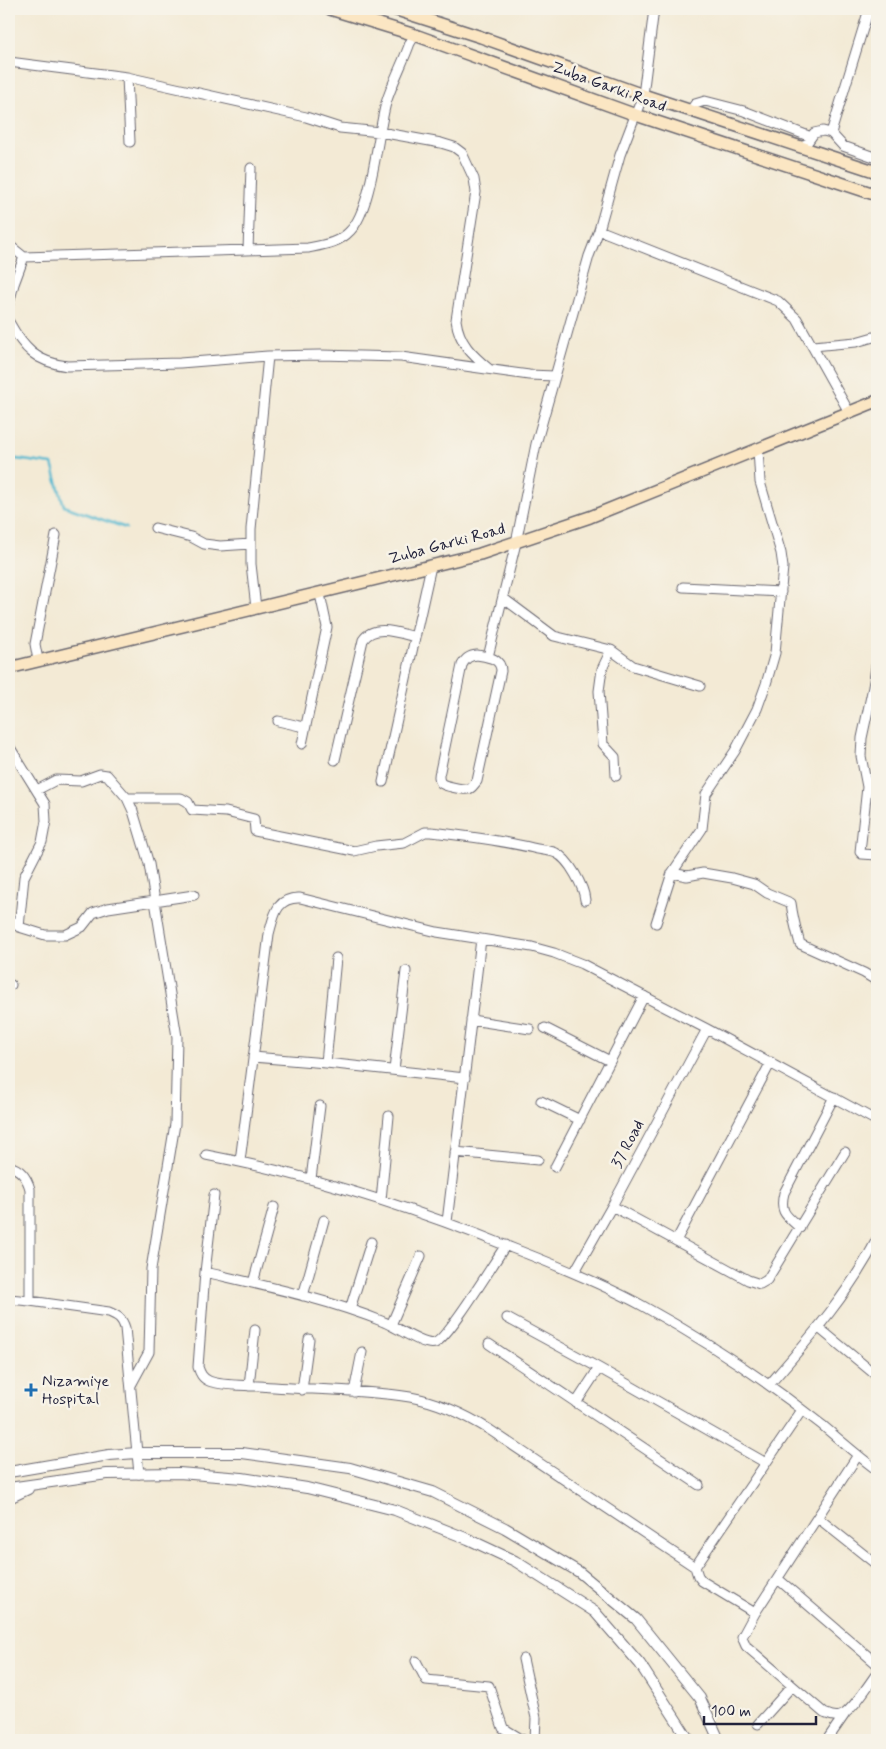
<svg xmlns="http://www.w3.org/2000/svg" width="886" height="1749" viewBox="0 0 886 1749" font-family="Mynerve,sans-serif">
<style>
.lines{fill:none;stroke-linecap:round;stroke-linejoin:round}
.stream{stroke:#54bad2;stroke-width:2.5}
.minor-casing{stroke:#6b6871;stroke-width:11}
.tertiary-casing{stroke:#6b6871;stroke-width:12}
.secondary-casing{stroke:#6b6871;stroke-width:14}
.minor{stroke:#fff;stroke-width:9}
.tertiary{stroke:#fff;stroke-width:10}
.secondary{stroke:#fbe6c3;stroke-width:11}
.poi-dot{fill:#1f6fb2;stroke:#f7f3e8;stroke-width:2}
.labels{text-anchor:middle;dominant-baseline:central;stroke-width:5;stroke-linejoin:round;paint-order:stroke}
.street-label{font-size:16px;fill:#22223b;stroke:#f7f3e8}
.poi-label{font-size:16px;fill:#22223b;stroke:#f7f3e8;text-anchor:start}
</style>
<rect width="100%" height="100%" fill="#f7f3e8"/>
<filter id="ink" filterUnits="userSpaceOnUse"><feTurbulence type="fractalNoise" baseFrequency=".02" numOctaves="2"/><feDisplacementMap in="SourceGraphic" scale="10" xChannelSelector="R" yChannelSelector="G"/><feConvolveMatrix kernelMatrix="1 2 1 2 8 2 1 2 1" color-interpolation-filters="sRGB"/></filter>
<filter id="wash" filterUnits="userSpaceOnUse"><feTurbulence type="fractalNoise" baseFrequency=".0096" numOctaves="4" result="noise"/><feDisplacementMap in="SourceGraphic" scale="20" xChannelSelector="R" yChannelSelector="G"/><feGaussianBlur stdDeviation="1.12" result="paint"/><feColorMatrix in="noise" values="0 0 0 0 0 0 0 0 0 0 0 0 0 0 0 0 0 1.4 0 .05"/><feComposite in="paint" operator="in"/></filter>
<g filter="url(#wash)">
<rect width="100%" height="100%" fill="#f3ead5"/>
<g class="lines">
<path class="stream" d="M9,458L52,464L64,506L126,528"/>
</g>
</g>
<g filter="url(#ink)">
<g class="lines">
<defs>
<path id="minor" d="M9,62L127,77L130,142
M127,77L306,117L340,128L380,132L441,143L454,147L462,153L474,179L476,192L456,320C459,343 472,355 489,369
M691,110L695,104L705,101L744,111L811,137
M831,133L843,146L877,158
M804,147L814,133L823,131L831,133L869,9
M599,230L778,301L797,319L849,412
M9,245L24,257L308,248C323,245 339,243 350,231C372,209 377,136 386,103C392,83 403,63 410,43L415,35
M248,250L251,168
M9,303L14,284L24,257
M9,322C24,349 36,362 67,366L180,363L268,356L320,355L401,357L529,375L555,376
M813,346L856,342L877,336
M758,449L760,482L781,553L783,567L775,653L766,684L757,709L735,751L706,794L702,829L672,873L687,876L703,873L732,878L754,884L767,893L791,903C793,919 796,929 800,944L864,973L877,981
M155,528L191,537L204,544L220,546L251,544
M683,587L781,592
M503,598L554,636L611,650L633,666L700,686
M256,608L251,564V529L268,356
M611,650L602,669L599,691L603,744L615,757L616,776
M477,655C488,657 501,658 501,671L477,781C474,784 472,789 468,789C464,790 444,786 441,783C438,779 439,774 440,771L462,665C466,658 469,656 477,655Z
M488,657L516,543L536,444L589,256L599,230L620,155L643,95L654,9
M38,660L35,644L56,535
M877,660L873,687L862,738L861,756L867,787L860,852L862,854L877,855
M278,721L304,727
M302,744L327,627L320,594
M9,746L45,804L46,821L42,842L24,877L19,927L9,919
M335,760L363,640C374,623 399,633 415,637
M383,782L431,566
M37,790L56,780L81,781L100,774L107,775L127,798L133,811L149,864L177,1037L175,1124L151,1269L149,1352L131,1385
M127,798H181L188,802L192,810L226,812L254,819L255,831L354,851L376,846L404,843L425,832H431C465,836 500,840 533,848C540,850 549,850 556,853C569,859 584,887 585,900
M656,923L672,873
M19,927L45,935H65L82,927L93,913L108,908L194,895
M9,984L11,985
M471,1020L530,1029
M545,1028L610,1061
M253,1057L326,1063L465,1078
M326,1063L336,958
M394,1070L406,971
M541,1101L580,1120
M455,1152L538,1160
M206,1155C311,1175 413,1208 512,1248C556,1265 601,1283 643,1306C703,1339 768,1382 822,1425C840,1440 858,1456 877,1470
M240,1161L269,934C274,916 276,897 300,898L437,932L532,947L554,953L582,964L707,1029L877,1121
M9,1166C21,1169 27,1178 30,1189V1301L109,1312C118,1316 122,1318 125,1328L139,1474
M555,1167L644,996
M311,1179L320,1106
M214,1195L205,1272L198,1367C200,1373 202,1378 209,1381C221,1386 244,1385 258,1386C308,1390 360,1389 410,1397C438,1402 466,1415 490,1430L695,1567L698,1576L702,1581L755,1613
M381,1200L389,1116
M612,1206L748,1280L760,1284L767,1280L845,1152
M447,1222L481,939
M800,1228C787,1216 779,1213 784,1193L834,1097
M676,1241L771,1062
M205,1272C265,1286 327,1299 384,1322C395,1326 424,1347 435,1343C449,1337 494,1262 506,1245
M574,1273L612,1206L707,1029
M253,1283L274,1207
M303,1296L324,1220
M9,1299L30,1301
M350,1309L371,1242
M507,1318L599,1368L766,1463
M391,1325L421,1256
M819,1328L877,1376
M489,1344L699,1485
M769,1385C809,1339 849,1294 877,1239
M249,1386L255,1330
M302,1390L309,1339
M354,1392L362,1352
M576,1403L599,1368
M858,1455L755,1613L742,1637L746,1646L824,1713C829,1715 834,1718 840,1716C850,1714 870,1683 877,1673
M818,1518L877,1565
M695,1567L802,1410
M778,1579L877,1664
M523,1659L536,1718L535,1740
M416,1661L426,1680L489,1686L503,1728L523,1740
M758,1724L792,1686
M827,1740L845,1714"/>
<path id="tertiary" d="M9,1472L109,1455L137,1453H242L350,1468L433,1492L505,1528L579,1572L636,1619L700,1698L719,1740
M9,1488L107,1474L179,1473L242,1478L307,1488L395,1510L468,1539L515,1561L595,1612L640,1664L689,1740
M9,1498L28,1489"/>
<path id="secondary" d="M330,9L415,35L636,115L877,195
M394,9L481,37L643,95L877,172
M9,668L480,554L590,517L877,401"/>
</defs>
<use href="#minor" class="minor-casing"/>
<use href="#tertiary" class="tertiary-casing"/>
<use href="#secondary" class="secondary-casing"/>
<use href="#minor" class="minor"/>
<use href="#tertiary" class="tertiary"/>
<use href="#secondary" class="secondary"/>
</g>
</g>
<path class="poi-dot" d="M28.5 1382.5h5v5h5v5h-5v5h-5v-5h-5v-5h5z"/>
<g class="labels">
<g class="street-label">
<text transform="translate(609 87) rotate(20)">Zuba Garki Road</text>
<text transform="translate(447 544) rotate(-15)">Zuba Garki Road</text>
<text transform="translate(628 1144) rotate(-62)">37 Road</text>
</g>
<g class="poi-label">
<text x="42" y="1381">Nizamiye<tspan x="42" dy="18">Hospital</tspan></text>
</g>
</g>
<rect width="886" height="1749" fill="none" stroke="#f7f3e8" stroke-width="30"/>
<path d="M704 1716v8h112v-8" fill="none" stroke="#22223b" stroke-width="2.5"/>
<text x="711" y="1716" font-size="15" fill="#22223b" stroke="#f7f3e8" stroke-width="4" paint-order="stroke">100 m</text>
</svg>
